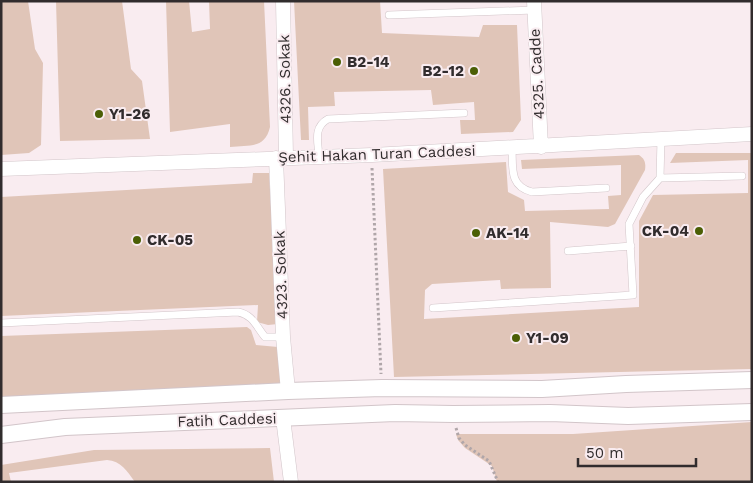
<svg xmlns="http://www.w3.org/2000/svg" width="753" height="483" viewBox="0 0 753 483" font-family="'Work Sans',sans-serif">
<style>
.green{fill:#e0c5b8}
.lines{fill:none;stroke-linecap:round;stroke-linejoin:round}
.service-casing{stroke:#d2c5c9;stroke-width:8}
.minor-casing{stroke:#d2c5c9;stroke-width:15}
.tertiary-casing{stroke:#d2c5c9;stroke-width:18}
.path{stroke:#b0a6a9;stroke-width:3;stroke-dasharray:2.5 2.5;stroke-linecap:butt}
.service{stroke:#fff;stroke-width:7}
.minor{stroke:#fff;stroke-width:14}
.tertiary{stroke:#fff;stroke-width:16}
.poi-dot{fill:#4b5f05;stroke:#f9ecf0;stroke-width:2}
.labels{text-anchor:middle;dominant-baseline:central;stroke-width:4;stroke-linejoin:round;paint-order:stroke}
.poi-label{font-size:15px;font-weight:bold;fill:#312c2d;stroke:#f9ecf0;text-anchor:start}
.street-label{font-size:15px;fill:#312c2d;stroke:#f9ecf0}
</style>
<rect width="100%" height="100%" fill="#f9ecf0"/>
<path class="green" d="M1,1H28L35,49L43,63L41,145L29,153L1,155Z
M56,1H122L131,69L142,81L150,139L60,141Z
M166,1H189L192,32L210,29L209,1H264L270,127C265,149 249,145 230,147V124L170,132Z
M294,1H380L382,33L479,37L483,25H517L521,120L513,132L461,134L460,120H475L474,102L433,105L431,90L334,92L335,106L308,107L309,140H301Z
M676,153H752V369L394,377L383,169L506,162L508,192L524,200L525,211L609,209L608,196L621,195V165L522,169L521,160L639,155C645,159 646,163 645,170L615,224L608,227L550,222L551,288L501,289L500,280L432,284L425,290L424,319L639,307V221L653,195L748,193V160L670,163Z
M253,173H269L278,324L268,325L257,322L258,305L1,316V197L252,183Z
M247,327L251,330L256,345L278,347L281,387L1,398V336Z
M752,422V482H497L492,466L465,448L458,440L456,434H573Z
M270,448L274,482H135C127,471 121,461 107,460L9,473L11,482H1V465L94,450Z"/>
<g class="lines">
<defs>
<path id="service" d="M389,15L534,10
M512,148C513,168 509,186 532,192L606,188
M319,156C318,142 313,127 328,119L464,113
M660,178L661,139
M568,251L631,246
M433,308L633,295L629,224L643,197L660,178L742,176
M1,323L238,312C253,315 256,326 265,337H283"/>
<path id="minor" d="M283,1L286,157
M534,1L541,147
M276,158L283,337L288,391
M1,169L372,155L752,134
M283,418L291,482"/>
<path id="tertiary" d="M1,405L288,391L382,388L542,389L626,384L752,380
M1,435L65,427L395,413L453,414L550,413L628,416L752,412"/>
</defs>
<use href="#service" class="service-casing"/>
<use href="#minor" class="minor-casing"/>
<use href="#tertiary" class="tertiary-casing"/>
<path class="path" d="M372,168L381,374
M456,428L459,438L465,445L489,461L498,482"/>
<use href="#service" class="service"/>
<use href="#minor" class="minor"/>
<use href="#tertiary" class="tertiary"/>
</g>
<g class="poi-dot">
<circle cx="337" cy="62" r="5"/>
<circle cx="474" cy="71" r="5"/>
<circle cx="99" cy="114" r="5"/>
<circle cx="699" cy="231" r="5"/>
<circle cx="476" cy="233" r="5"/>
<circle cx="137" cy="240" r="5"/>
<circle cx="516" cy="338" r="5"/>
</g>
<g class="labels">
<g class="poi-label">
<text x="347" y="62">B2-14</text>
<text x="464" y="71" text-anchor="end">B2-12</text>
<text x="109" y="114">Y1-26</text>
<text x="689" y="231" text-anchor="end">CK-04</text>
<text x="486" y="233">AK-14</text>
<text x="147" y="240">CK-05</text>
<text x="526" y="338">Y1-09</text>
</g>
<g class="street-label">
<text transform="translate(537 74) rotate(-93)">4325. Cadde</text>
<text transform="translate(285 79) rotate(-91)">4326. Sokak</text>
<text transform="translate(377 154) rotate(-2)">Şehit Hakan Turan Caddesi</text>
<text transform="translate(281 275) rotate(-92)">4323. Sokak</text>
<text transform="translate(227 420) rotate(-2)">Fatih Caddesi</text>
</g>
</g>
<rect width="753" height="483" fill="none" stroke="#312c2d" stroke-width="5"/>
<path d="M578 458v8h118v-8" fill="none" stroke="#312c2d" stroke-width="2.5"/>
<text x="586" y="458" font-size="15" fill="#312c2d" stroke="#f9ecf0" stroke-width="4" paint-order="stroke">50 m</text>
</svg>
